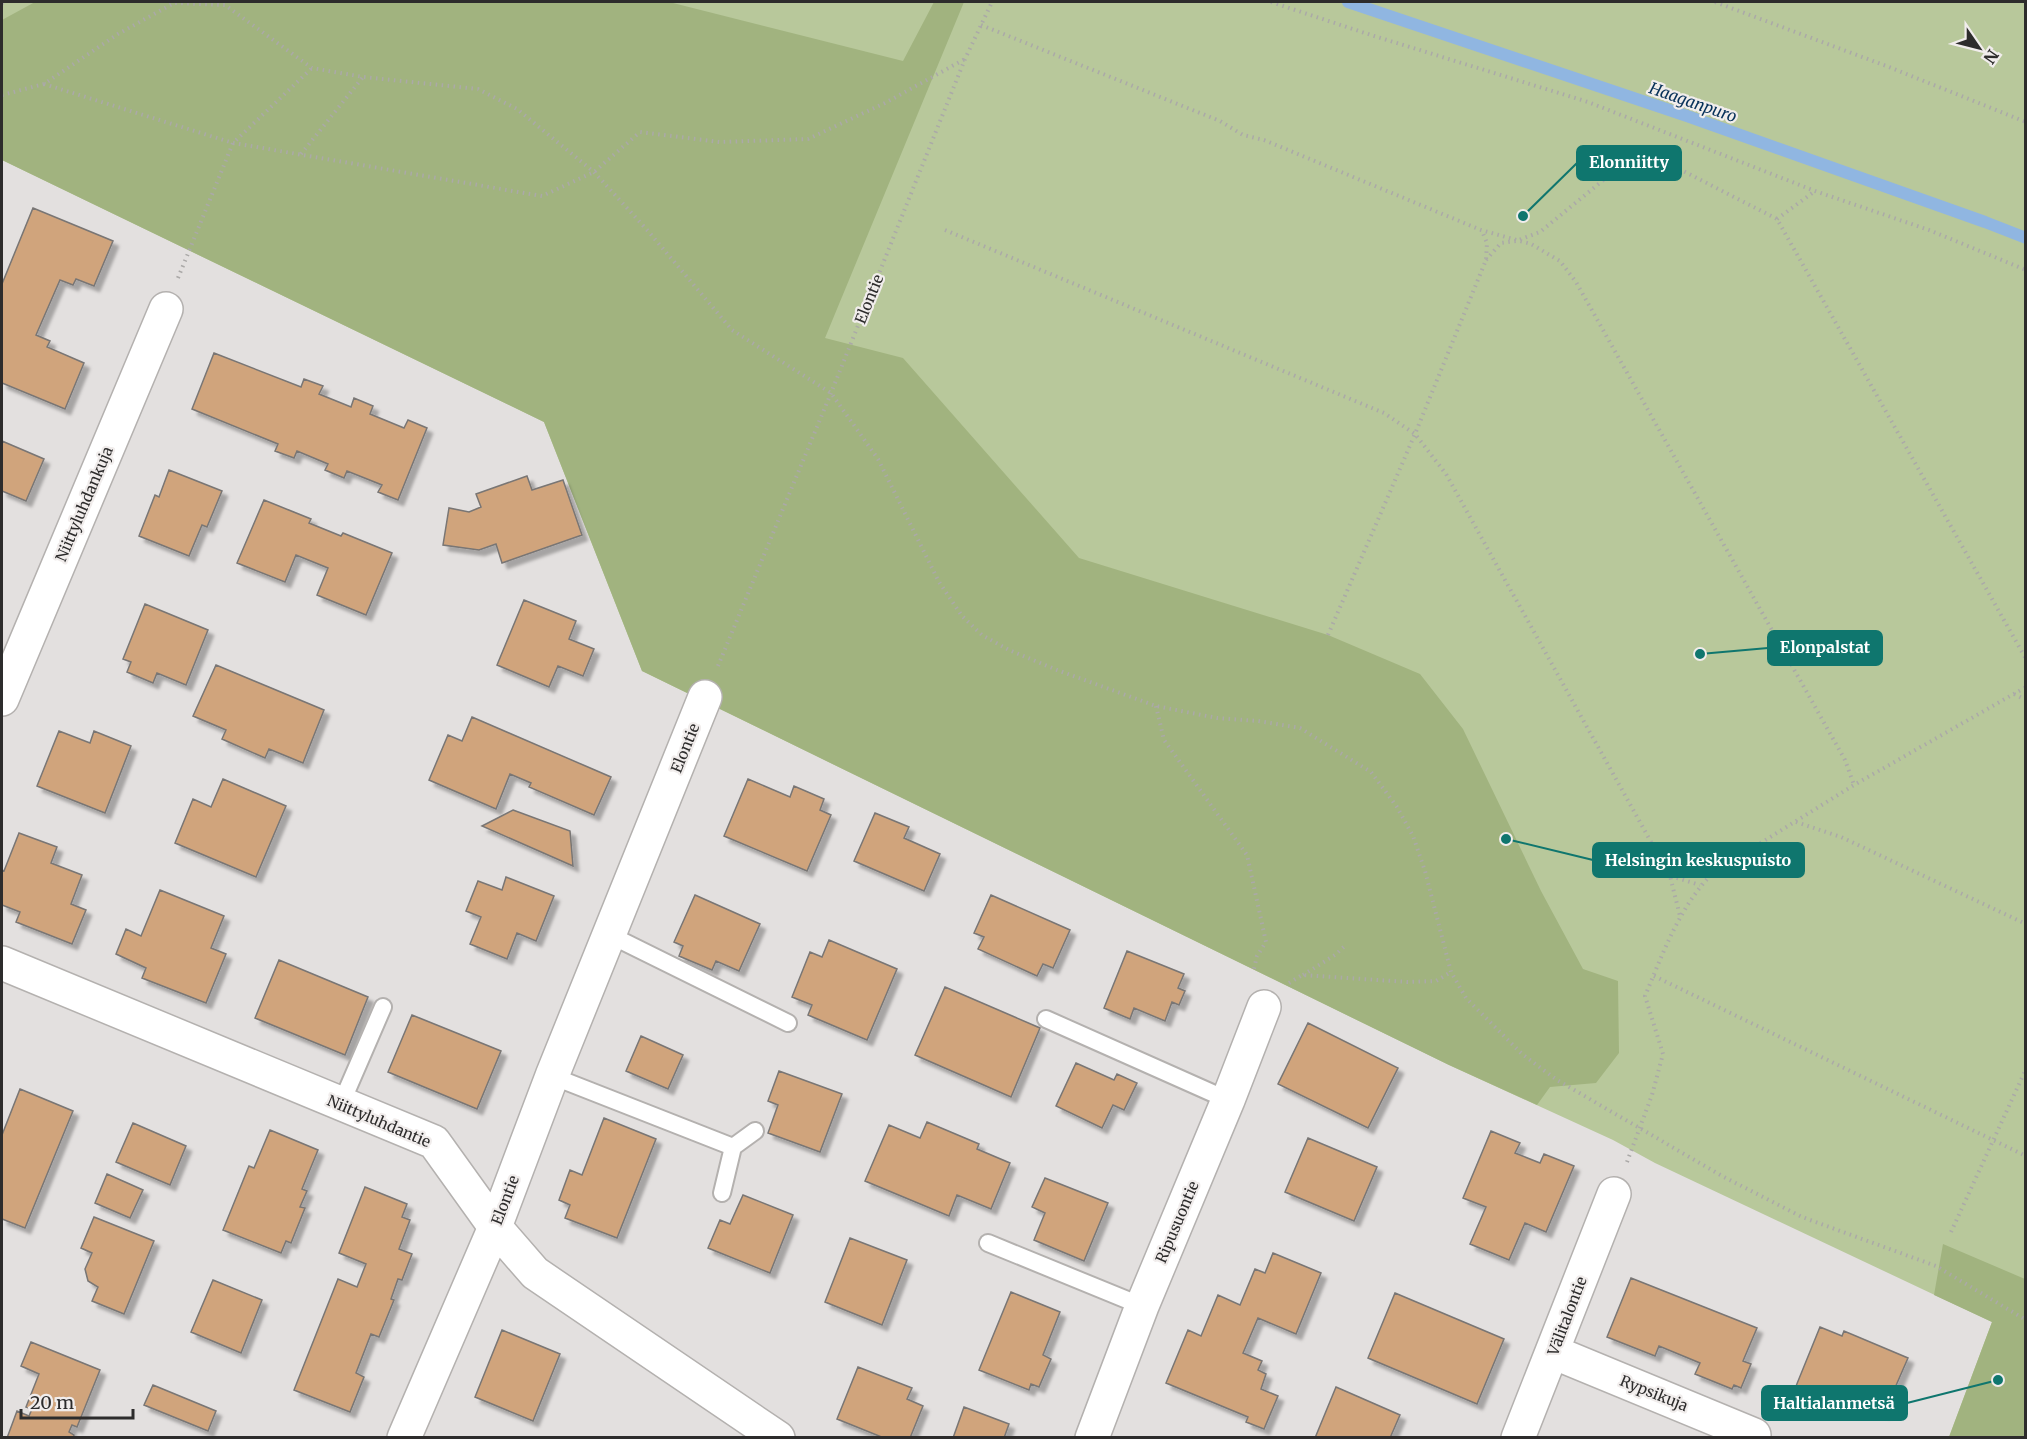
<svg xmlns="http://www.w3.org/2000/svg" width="2027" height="1439" viewBox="0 0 2027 1439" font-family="Merriweather,serif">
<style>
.green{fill:#b8c89b}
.forest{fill:#a1b37f}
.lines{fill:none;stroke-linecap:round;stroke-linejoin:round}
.stream{stroke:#90b6e1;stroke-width:12}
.building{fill:#d0a47c;stroke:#797674;stroke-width:1.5;filter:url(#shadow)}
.service-casing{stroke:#b4b1af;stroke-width:20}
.minor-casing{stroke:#b4b1af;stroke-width:36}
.path{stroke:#aba9a8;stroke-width:4;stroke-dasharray:1.5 4.5;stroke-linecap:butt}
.service{stroke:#fff;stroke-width:16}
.minor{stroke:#fff;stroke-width:33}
.labels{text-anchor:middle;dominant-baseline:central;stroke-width:4.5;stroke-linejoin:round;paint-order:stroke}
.street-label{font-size:15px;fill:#2d2c2c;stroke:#f1edec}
.water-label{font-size:16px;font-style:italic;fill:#073159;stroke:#f1edec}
.leader{fill:none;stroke:#0f766e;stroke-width:2}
.callout-dot{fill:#0f766e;stroke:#f1edec;stroke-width:2}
.callout{fill:#0f766e;stroke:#0f766e;stroke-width:2}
.callout-label{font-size:16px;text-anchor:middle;font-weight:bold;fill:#fff}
</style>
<defs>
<filter id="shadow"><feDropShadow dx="5.5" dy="5.5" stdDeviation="1.5" flood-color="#0004"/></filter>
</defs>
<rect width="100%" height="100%" fill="#e3e0df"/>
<path class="green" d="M2,2H2025V1437H1949L1992,1322L1655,1163L1613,1140L1449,1065L642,671L544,422L2,160Z"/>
<path class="forest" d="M35,2H669L903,61L934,2H964L825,338L903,358L1079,558L1328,635L1420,674L1463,729L1541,891L1583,969L1618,981L1619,1053L1596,1083L1550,1087L1537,1105L1449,1065L642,671L544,422L2,160V20Z
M1943,1244L2025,1279V1437H1949L1992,1322L1934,1295Z"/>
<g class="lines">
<path class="stream" d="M1348,2L1687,116L1985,222L2026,238"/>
</g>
<path class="building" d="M33,208L113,241L94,286L76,279L73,285L60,280L36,335L50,341L47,347L84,363L65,409L2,383V284Z
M214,353L301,387L304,379L323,386L319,394L351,407L354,398L373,406L370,414L404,428L408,420L427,428L398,500L378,492L382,485L347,471L344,478L325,470L328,464L297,451L294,458L275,451L278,444L192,409Z
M2,441L44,459L26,501L2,491Z
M169,470L222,491L207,527L202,525L189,556L139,536L155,495L159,497Z
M527,476L532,490L563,480L582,535L502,563L496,544L479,550L443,545L449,508L469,512L481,507L476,494Z
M264,500L311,519L309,523L341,536L343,533L392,553L366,615L317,595L328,568L296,555L285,582L237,563Z
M524,600L576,621L569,639L594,649L583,676L558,666L549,687L497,665Z
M145,604L208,630L186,685L157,673L153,683L127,672L131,662L123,659Z
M216,665L324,710L303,763L269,749L265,758L222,739L226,730L193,716Z
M472,717L611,777L594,815L529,787L531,783L510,774L496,809L429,780L448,735L462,741Z
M59,731L90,743L94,731L131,746L105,813L37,786Z
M223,779L286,806L256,877L175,843L193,799L211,807Z
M748,779L790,797L794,786L824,799L820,810L831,815L807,871L724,836Z
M513,810L570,831L573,866L482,826Z
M875,813L909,827L904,838L940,854L924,891L854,861Z
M19,833L57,847L51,863L82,875L71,904L86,910L72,944L16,922L20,912L2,905V870L4,871Z
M506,877L554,896L536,941L517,933L507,959L470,944L481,917L466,911L478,881L502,890Z
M160,890L224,916L211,948L226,954L206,1003L142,978L146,968L116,954L126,929L141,936Z
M695,895L760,924L739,971L716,961L712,970L679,956L683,946L674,942Z
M991,895L1070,930L1053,968L1043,964L1037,976L978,949L984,937L974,933Z
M829,940L897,969L867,1040L808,1015L812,1005L792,997L810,952L822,957Z
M1127,951L1184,974L1178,988L1185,991L1179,1005L1172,1002L1165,1021L1134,1008L1130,1019L1104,1008Z
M279,960L368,997L345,1055L255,1018Z
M945,987L1040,1028L1011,1097L915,1055Z
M412,1015L501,1051L477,1109L388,1072Z
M1308,1023L1398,1068L1368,1128L1278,1084Z
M641,1036L683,1055L668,1089L626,1071Z
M1076,1063L1114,1080L1117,1074L1137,1083L1124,1110L1113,1105L1102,1128L1056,1106Z
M779,1071L842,1094L820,1152L768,1133L778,1105L768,1101Z
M20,1089L73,1111L25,1228L2,1219V1135Z
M604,1118L656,1139L617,1238L565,1218L570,1205L559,1200L570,1170L582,1175Z
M927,1122L979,1144L977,1149L1010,1163L991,1209L957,1195L949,1216L865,1181L889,1125L920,1138Z
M133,1123L186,1146L170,1185L116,1162Z
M270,1130L318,1150L302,1189L307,1191L300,1207L305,1208L291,1243L286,1241L281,1253L223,1230L249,1166L254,1168Z
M1491,1131L1520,1143L1515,1153L1540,1163L1544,1154L1574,1166L1546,1232L1525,1223L1509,1260L1470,1244L1486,1207L1463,1198Z
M1308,1138L1377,1167L1354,1221L1285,1192Z
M107,1174L143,1190L130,1218L95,1203Z
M1045,1178L1108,1203L1084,1261L1034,1240L1045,1213L1032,1207Z
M365,1187L407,1204L402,1217L410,1220L399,1249L412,1254L402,1280L398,1279L391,1299L394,1300L379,1337L371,1334L356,1373L364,1377L350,1412L294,1390L338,1279L357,1287L366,1264L339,1253Z
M743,1195L793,1215L770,1273L708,1248L720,1220L730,1224Z
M94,1217L154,1241L124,1314L92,1301L98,1287L88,1281L85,1269L92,1253L81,1248Z
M850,1238L907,1260L882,1325L825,1302Z
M1273,1253L1321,1273L1296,1334L1258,1318L1243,1353L1262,1361L1258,1370L1266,1374L1261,1389L1278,1396L1264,1429L1246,1422L1248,1417L1166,1383L1188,1330L1201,1336L1218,1295L1240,1305L1255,1269L1265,1273Z
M1631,1278L1757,1328L1743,1361L1751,1364L1741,1388L1734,1385L1732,1389L1695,1374L1700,1363L1659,1346L1655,1356L1607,1337Z
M213,1280L262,1300L241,1353L191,1332Z
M1011,1292L1060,1312L1043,1355L1051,1359L1039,1387L1031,1384L1029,1390L979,1370Z
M1395,1293L1504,1339L1477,1404L1368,1358Z
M1820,1327L1842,1336L1844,1331L1908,1358L1884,1413L1825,1389L1820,1402L1794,1391Z
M502,1330L560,1354L533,1421L475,1397Z
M31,1342L100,1370L77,1427L72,1425L69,1432L74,1435L73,1438H7L17,1411L29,1416L32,1409L26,1407L39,1374L21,1366Z
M858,1367L912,1388L907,1399L923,1406L910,1438H884L837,1419Z
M153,1385L216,1411L208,1431L144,1405Z
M1336,1387L1400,1415L1390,1438H1315Z
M964,1407L1009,1424L1004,1438H953Z"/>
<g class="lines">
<defs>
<path id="service" d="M610,935L788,1023
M1046,1019L1228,1100
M552,1076L733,1147
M341,1104L383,1007
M722,1193L733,1147L755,1131
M988,1243L1142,1306"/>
<path id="minor" d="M2,699L166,309
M2,963L434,1142L495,1227L535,1273L778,1438
M1553,1352L1754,1435
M404,1438L495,1227L552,1076L705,697
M1092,1438L1142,1306L1228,1100L1264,1007
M1518,1438L1614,1194"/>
</defs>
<use href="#service" class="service-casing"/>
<use href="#minor" class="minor-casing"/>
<path class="path" d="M1271,2L1371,35L1588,102L1815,191L1929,230L2026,270
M1715,2L1889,67L2026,122
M2,3L5,2
M981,25L1220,121L1243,135L1264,140L1481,230L1531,244L1560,261L1576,282L1845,760L1854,785
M44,84L233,143L542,196L594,172L640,132L720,142L808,139L885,103L965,59
M2,95L44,84L118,34L174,3L225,5L312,68L363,77L478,89L517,109L594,172L648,231L732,330L831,393L878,459L939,582L962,616L982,635L1009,650L1057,670L1156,706L1217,718L1258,721L1300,728L1371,772L1397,807L1413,836L1425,871L1451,972L1466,998L1522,1054L1557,1080L1722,1176L1802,1217L1936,1266L2026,1320
M301,154L363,77
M1777,219L1815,191
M945,230L1384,413L1415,434L1446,474L1670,876L1680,916
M1486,260L1501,243L1516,241L1540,232L1634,155L1648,153L1777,219L2026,659
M178,278L233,143L312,68
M1328,635L1415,434L1486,260L1487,243L1482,231
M718,666L831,393L965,59L992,2
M2014,694L2026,700
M1156,706L1164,740L1247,855L1266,942L1257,956L1253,973
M1796,822L1841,837L2026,924
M1671,876L1700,885
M1303,975L1335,955L1347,944
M1654,976L2026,1156
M1289,983L1302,975L1408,982L1436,981L1451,972
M1627,1162L1652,1095L1663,1054L1645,996C1663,953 1680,905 1714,872L1854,785L2026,687
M1951,1232L2026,1069"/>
<use href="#service" class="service"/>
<use href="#minor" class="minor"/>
</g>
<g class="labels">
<g class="street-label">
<text transform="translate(869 299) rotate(-68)">Elontie</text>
<text transform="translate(84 504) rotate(-67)">Niittyluhdankuja</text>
<text transform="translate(685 748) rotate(-68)">Elontie</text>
<text transform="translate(379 1121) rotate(23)">Niittyluhdantie</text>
<text transform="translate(505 1200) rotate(-69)">Elontie</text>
<text transform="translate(1177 1222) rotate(-67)">Ripusuontie</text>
<text transform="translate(1567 1316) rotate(-69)">Välitalontie</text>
<text transform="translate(1654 1393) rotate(22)">Rypsikuja</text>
</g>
<g class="water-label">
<text transform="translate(1693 102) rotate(19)">Haaganpuro</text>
</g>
</g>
<path class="leader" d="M1523 216L1577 163M1700 654L1768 648M1506 839L1593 860M1998 1380L1907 1403"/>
<g class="callout-dot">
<circle cx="1523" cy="216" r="6"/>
<circle cx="1700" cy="654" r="6"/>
<circle cx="1506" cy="839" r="6"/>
<circle cx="1998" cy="1380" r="6"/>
</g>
<g class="callout">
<rect x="1577" y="146" width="104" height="34" rx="6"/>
<rect x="1768" y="631" width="114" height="34" rx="6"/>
<rect x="1593" y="843" width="211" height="34" rx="6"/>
<rect x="1762" y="1386" width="145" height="34" rx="6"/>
</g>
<g class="callout-label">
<text x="1629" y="168">Elonniitty</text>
<text x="1825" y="653">Elonpalstat</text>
<text x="1698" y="866">Helsingin keskuspuisto</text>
<text x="1834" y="1409">Haltialanmetsä</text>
</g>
<rect width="2027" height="1439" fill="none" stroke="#2d2c2c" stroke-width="6"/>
<g transform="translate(1979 48) rotate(125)" stroke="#f1edec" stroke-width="4.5" paint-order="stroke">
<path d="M0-4.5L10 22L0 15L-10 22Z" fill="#2d2c2c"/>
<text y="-9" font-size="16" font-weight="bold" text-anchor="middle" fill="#2d2c2c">N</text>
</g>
<path d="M21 1409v9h112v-9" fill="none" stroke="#2d2c2c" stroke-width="3"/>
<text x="30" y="1409" font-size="18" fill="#2d2c2c" stroke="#f1edec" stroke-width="4.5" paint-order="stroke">20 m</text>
</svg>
